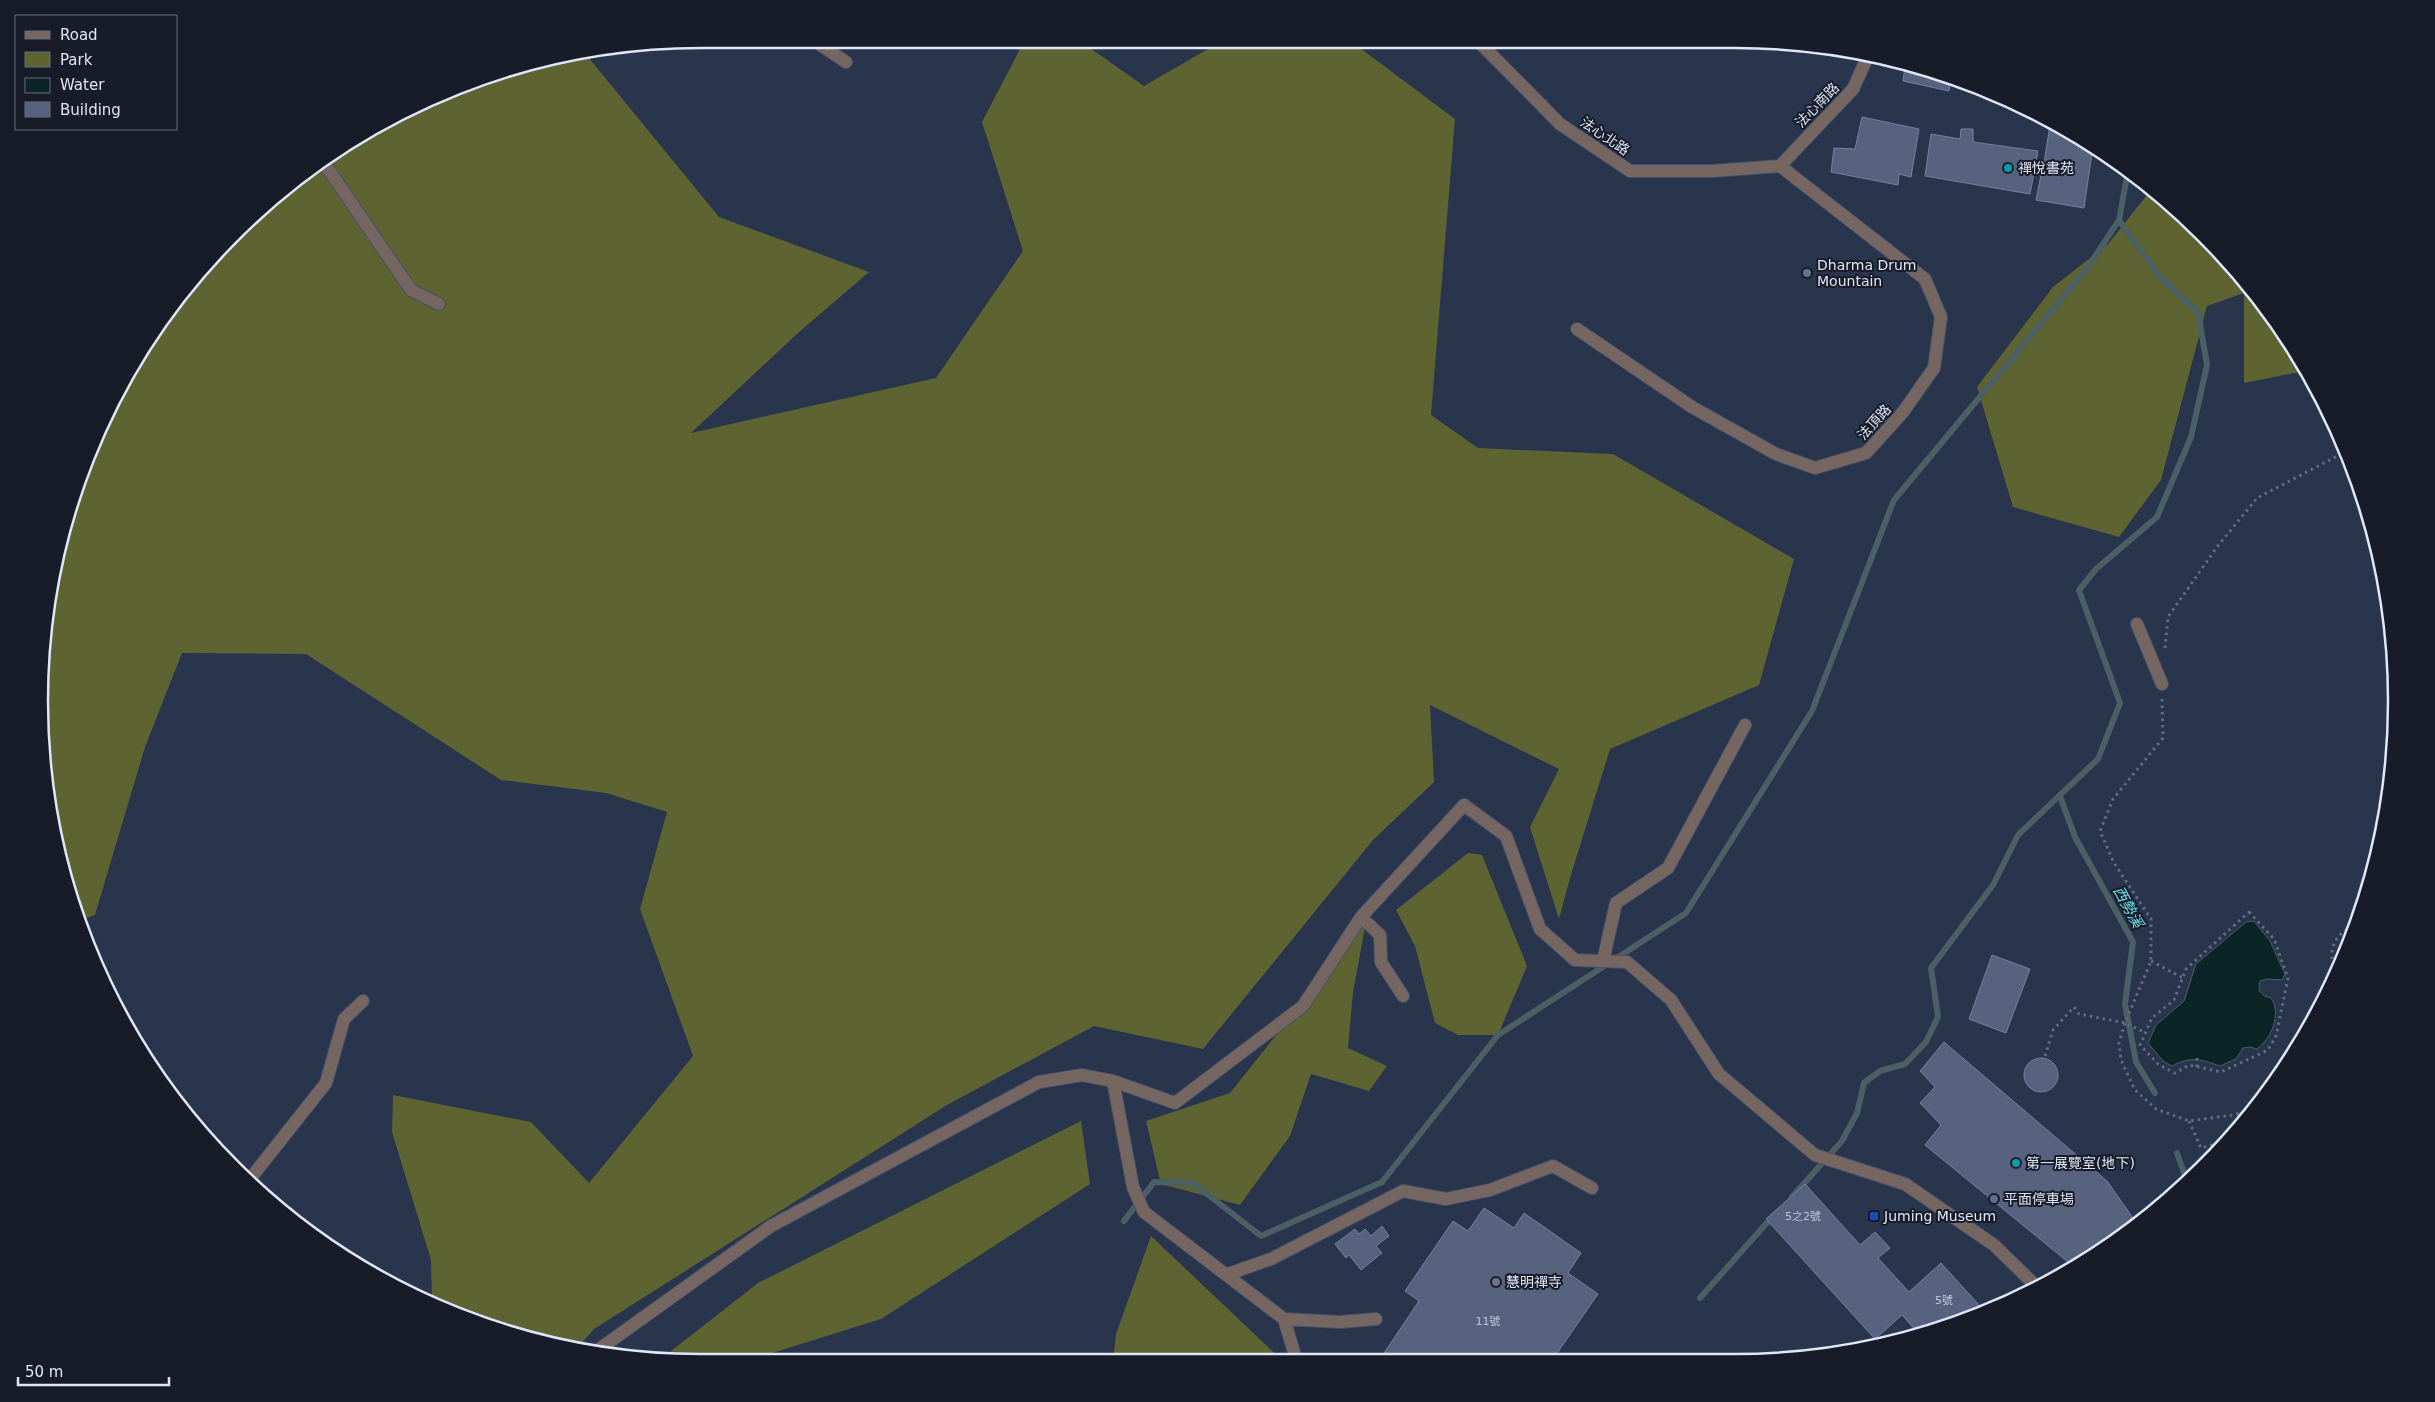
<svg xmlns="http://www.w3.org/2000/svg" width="2435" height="1402" viewBox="0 0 2435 1402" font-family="'DejaVu Sans','Noto Sans TC',sans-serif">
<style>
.green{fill:#5d6431}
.water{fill:#0b2527;stroke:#4b5f65}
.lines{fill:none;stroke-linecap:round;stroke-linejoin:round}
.stream{stroke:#4b5f65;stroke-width:6}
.building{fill:#56627e;stroke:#74819f}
.minor-casing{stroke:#465068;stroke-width:14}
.path{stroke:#616b81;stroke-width:3;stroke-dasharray:2.5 4;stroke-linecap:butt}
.minor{stroke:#766662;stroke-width:12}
.culture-dot{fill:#0f9aa8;stroke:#171c28;stroke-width:2}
.worship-dot{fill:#6b7280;stroke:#171c28;stroke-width:2}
.service-dot{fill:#5c6f8a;stroke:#171c28;stroke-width:2}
.transit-dot{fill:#1a4fb4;stroke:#171c28;stroke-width:2}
.labels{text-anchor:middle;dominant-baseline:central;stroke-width:4;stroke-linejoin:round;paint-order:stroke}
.number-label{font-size:11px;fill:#bdc5d9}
.street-label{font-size:14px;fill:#dfe6f7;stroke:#171c28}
.poi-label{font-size:14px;fill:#dfe6f7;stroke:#171c28;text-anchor:start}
.water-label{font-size:15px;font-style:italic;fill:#68e2ed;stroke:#171c28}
.rim{fill:none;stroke:#dfe6f7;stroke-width:2.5}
</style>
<rect width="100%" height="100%" fill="#29344d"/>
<path class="green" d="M1220,42H1352L1455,119L1431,415L1478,448L1613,454L1794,559L1759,685L1610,749L1570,878L1559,919L1530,827L1559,769L1430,705L1434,782L1373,840L1203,1049L1094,1026L947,1105L594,1329L579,1346L488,1328L432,1301L431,1260L392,1132L393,1095L531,1122L589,1183L693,1056L640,909L667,812L606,793L501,780L306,654L182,653L145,747L95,915L79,921L52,830L40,744L44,615L61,529L107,408L151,333L233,233L298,175L408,107L488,74L584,52L719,217L869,272L798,333L691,433L936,378L1023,251L982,122L1023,43H1083L1144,86Z
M2151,190L2202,233L2284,333L2305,371L2244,383V293L2207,306L2161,480L2119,537L2013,507L1977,387L2053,287L2108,244Z
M1468,853L1482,855L1527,966L1498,1035H1458L1435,1023L1415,946L1396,910Z
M1366,922L1353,992L1348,1048L1387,1066L1369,1091L1311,1074L1290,1136L1240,1205L1161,1184L1146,1121L1230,1093Z
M1081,1121L1090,1184L881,1319L744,1362H657L758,1283Z
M1151,1236L1284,1362H1113L1116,1334Z"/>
<path class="water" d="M2254,921L2270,941L2285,974L2282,980L2268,979L2260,981L2259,990L2264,996L2271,998C2282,1014 2271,1039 2257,1049L2250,1047L2243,1048L2236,1059L2220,1066C2200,1059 2191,1056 2172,1066L2163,1061L2148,1043L2156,1025L2184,1001L2196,964L2246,922Z"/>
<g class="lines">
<path class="stream" d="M2060,796L2075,837L2133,942L2125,1004L2136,1062L2155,1093
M2177,1153L2187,1181
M1792,1197L1842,1141L1857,1113L1864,1083L1880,1071L1905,1064L1926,1042L1938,1017L1931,968L1993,885L2018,835L2098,759L2120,703L2079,590L2096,569L2157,517L2191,437L2207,365L2198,312L2160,277L2119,220L2128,171
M1124,1221L1154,1182L1193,1183L1261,1236L1382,1182L1498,1035L1686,913L1812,711L1894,500L2088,267L2119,220
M1700,1298L1773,1216"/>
</g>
<path class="building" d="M1905,66L1951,76L1949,91L1903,81Z
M1862,117L1919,129L1911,177L1899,174L1898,185L1831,172L1834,148L1855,149Z
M2050,125L2093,146L2084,208L2036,200L2041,175L2034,173L2030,194L1925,176L1931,134L1960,139L1961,129H1973V142L2038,151L2036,162L2044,163Z
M1992,955L2030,969L2006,1033L1969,1019Z
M1944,1042L2107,1181L2135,1221L2074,1267L1925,1145L1941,1125L1920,1103L1935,1087L1920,1071Z
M2024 1075a17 17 0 1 1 34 0a17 17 0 1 1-34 0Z
M1805,1184L1860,1245L1875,1232L1890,1248L1878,1258L1909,1292L1941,1263L1980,1306L1964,1320L1947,1328L1919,1334L1902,1315L1875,1339L1766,1219Z
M1484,1208L1514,1228L1524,1213L1581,1253L1568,1273L1598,1294L1551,1362H1378L1419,1301L1405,1291L1453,1221L1468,1231Z
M1382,1226L1389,1236L1376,1246L1382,1253L1361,1270L1349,1255L1346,1258L1335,1244L1355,1229L1359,1234L1365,1229L1371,1236Z"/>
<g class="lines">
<defs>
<path id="minor" d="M1478,41L1560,124L1630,171H1712L1780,166
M819,44L846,62
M322,160L411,290L439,304
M1780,166L1853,89L1867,58
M1577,329L1692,407L1776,454L1815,468L1866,453L1903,412L1934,368L1941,317L1925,279L1780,166
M2137,624L2162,684
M1361,917L1380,935L1381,962L1403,996
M1603,961L1616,903L1668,868L1745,725
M1113,1081L1133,1187L1144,1212L1284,1319L1297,1362
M250,1179L326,1083L344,1019L363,1001
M1228,1274L1271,1259L1403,1191L1446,1199L1490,1190L1553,1166L1592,1188
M1284,1319L1340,1322L1376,1319
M598,1350L771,1226L1039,1082L1082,1075L1113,1081L1175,1103L1303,1006L1361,917L1464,805L1506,836L1540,929L1575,960L1627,962L1671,1000L1719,1074L1815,1155L1905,1184L1994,1245L2037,1287"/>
</defs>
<use href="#minor" class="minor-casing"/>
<path class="path" d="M2165,648L2168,617L2217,547L2257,498L2347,451
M2162,699L2163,738L2113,799L2100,831L2114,863L2151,919V961L2125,1023L2119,1043L2121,1060L2135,1090L2156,1109L2189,1121L2233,1115L2252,1109
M2249,912L2274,939L2288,978L2276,1036L2268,1050L2221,1072L2189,1065L2175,1073L2159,1065L2140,1045L2152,1018L2174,1000L2186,969Z
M2151,961L2183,978
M2337,971C2325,955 2335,931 2354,927
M2045,1056L2053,1030L2074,1007L2079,1014L2125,1023L2144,1032
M2197,1067V1056
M2189,1121L2201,1148L2225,1141"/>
<use href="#minor" class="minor"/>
</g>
<g class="culture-dot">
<circle cx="2008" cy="168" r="5"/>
<circle cx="2016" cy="1163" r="5"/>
</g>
<g class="worship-dot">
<circle cx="1807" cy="273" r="5"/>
<circle cx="1496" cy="1282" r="5"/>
</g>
<circle class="service-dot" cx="1994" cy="1199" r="5"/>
<rect class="transit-dot" x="1869" y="1211" width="10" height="10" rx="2.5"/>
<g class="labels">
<g class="number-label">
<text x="1803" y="1216">5之2號</text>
<text x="1944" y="1300">5號</text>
<text x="1488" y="1321">11號</text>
</g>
<g class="street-label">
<text transform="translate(1817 105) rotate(-46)">法心南路</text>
<text transform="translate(1605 136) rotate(34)">法心北路</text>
<text transform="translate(1874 422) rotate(-48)">法頂路</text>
</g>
<g class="poi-label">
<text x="2018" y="168">禪悅書苑</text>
<text x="1817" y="265">Dharma Drum<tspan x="1817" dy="16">Mountain</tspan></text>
<text x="2026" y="1163">第一展覽室(地下)</text>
<text x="2004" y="1199">平面停車場</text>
<text x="1884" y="1216">Juming Museum</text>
<text x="1506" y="1282">慧明禪寺</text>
</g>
<g class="water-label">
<text transform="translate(2128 907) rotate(61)">西勢溪</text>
</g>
</g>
<path d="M0 0H2435V1402H0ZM701 48H1735A653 653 0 0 1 2388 701V701A653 653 0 0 1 1735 1354H701A653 653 0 0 1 48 701V701A653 653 0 0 1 701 48Z" fill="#171c28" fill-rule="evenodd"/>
<path class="rim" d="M701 48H1735A653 653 0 0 1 2388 701V701A653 653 0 0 1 1735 1354H701A653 653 0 0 1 48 701V701A653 653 0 0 1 701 48Z"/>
<rect x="15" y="15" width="162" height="115" fill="#171c28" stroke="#676d7b"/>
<rect x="25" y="31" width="25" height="8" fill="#766662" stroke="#676d7b"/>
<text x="60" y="40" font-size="15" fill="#dfe6f7">Road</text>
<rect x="25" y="52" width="25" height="15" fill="#5d6431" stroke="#676d7b"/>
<text x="60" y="65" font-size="15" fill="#dfe6f7">Park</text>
<rect x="25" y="78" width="25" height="15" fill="#0b2527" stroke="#676d7b"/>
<text x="60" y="90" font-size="15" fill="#dfe6f7">Water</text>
<rect x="25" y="102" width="25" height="15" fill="#56627e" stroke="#676d7b"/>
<text x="60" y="115" font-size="15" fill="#dfe6f7">Building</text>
<path d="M18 1377v8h151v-8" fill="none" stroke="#dfe6f7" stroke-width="2.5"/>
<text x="25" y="1377" font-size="15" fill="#dfe6f7" stroke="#171c28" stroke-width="4" paint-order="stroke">50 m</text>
</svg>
